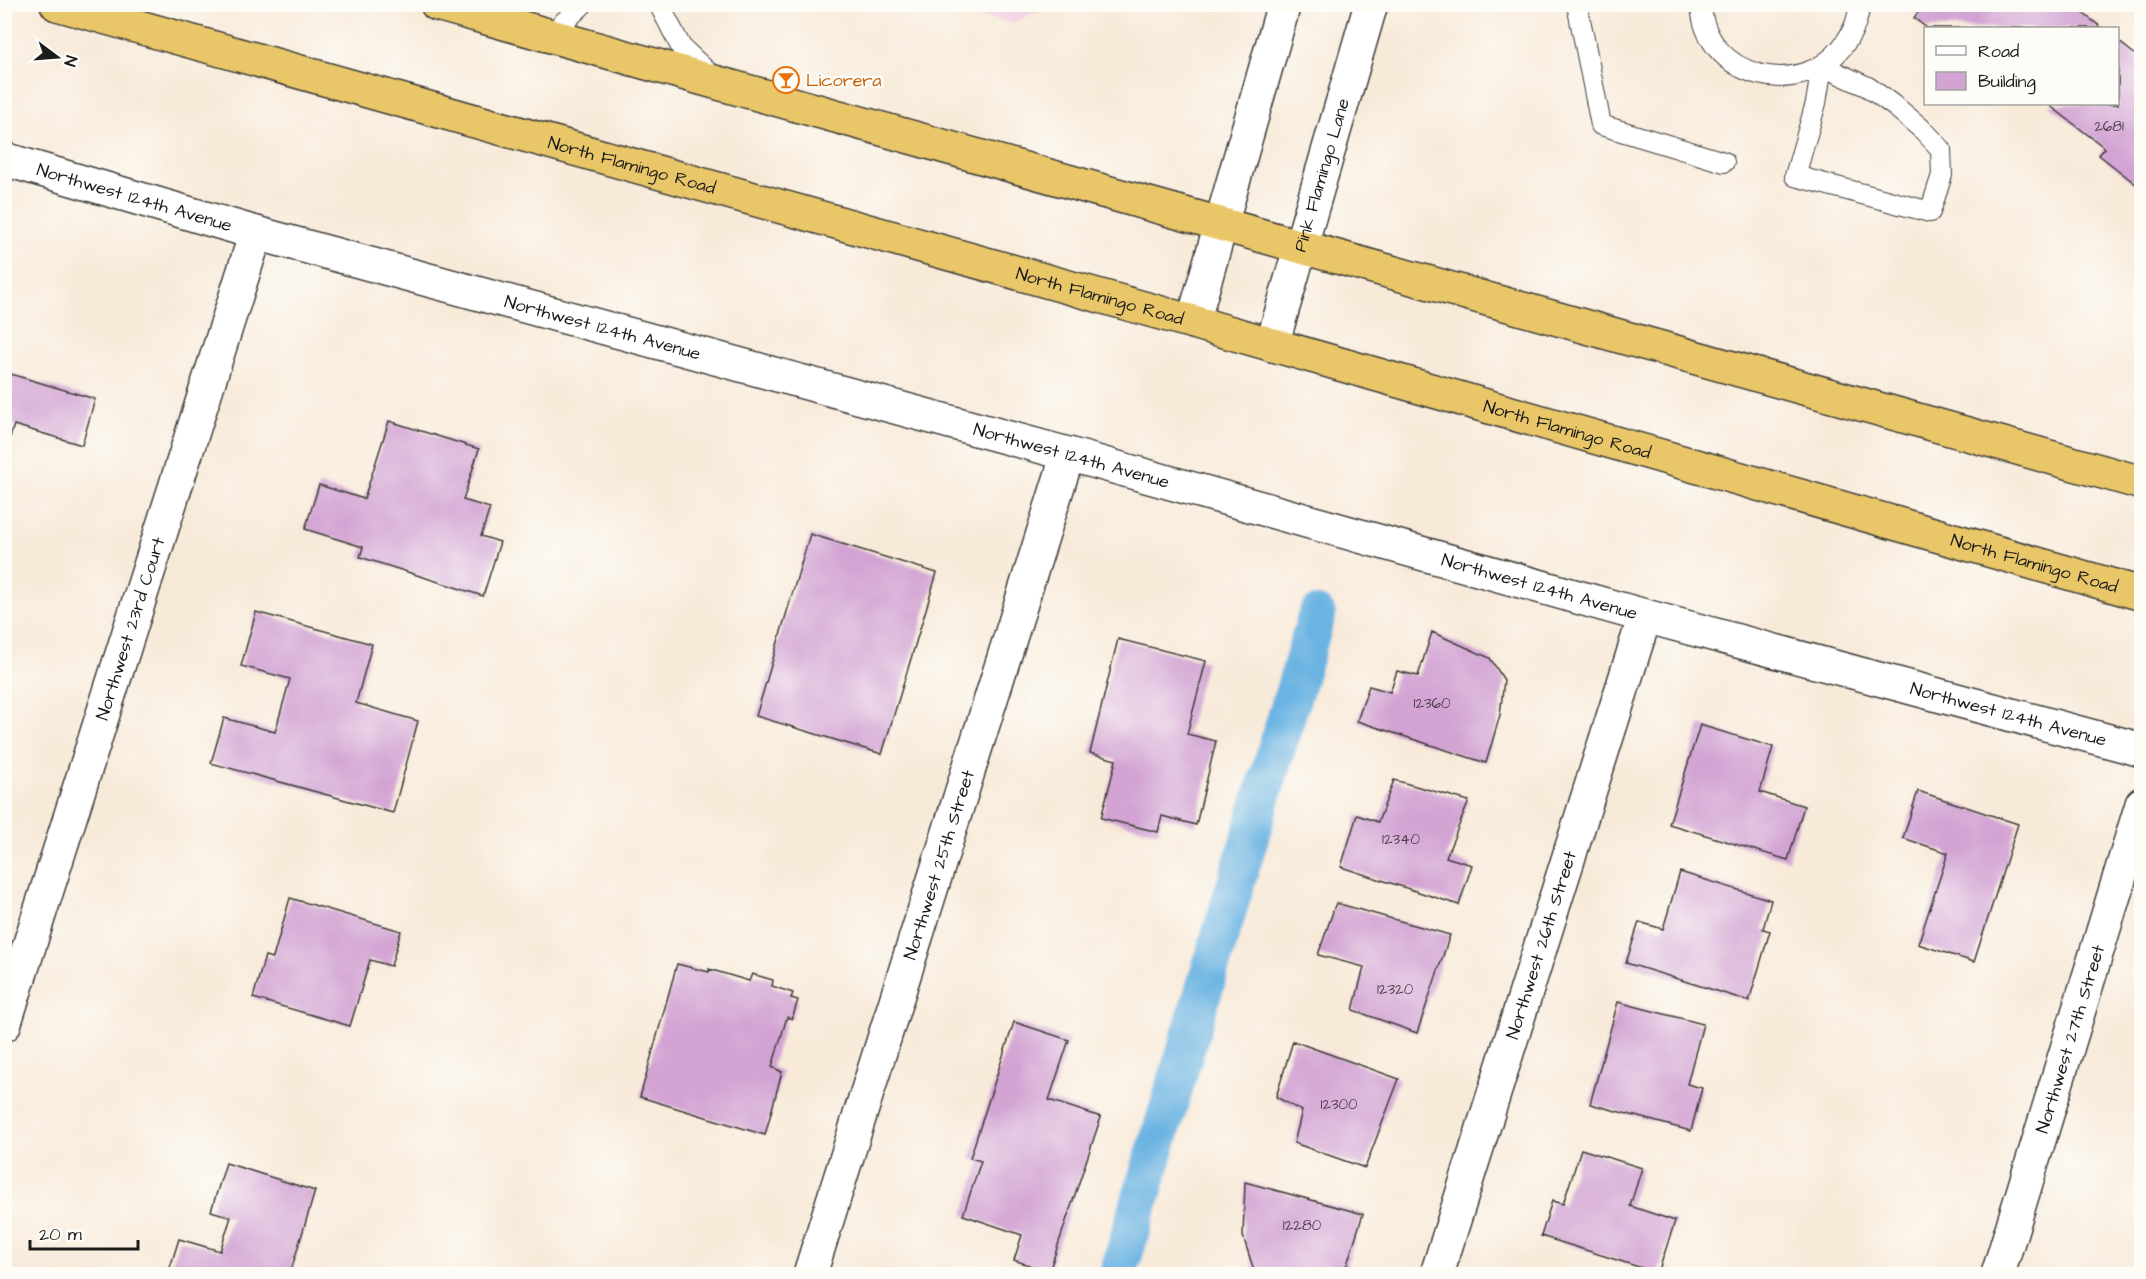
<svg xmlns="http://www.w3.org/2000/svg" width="2146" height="1279" viewBox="0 0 2146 1279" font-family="'Architects Daughter',sans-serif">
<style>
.built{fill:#f2cfe1}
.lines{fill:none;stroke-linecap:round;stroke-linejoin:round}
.canal{stroke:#6ab3e2;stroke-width:38}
.building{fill:#d2a3d3}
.service-casing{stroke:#3d3b38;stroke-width:22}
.minor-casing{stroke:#3d3b38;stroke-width:36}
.trunk-casing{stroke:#3d3b38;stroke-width:36}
.service{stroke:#fff;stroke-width:20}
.minor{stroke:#fff;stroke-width:33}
.trunk{stroke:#e9c769;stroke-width:33}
.labels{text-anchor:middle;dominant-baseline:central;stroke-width:5;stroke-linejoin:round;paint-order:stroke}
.number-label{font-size:15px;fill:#4a3e4a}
.food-label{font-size:18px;fill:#c56008;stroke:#fdfcf7;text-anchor:start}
.street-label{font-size:18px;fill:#1c1c1c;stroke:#fdfcf7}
</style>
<rect width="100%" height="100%" fill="#fdfcf7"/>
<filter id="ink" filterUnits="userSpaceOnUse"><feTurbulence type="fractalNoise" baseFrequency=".0167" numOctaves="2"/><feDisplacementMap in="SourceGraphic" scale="12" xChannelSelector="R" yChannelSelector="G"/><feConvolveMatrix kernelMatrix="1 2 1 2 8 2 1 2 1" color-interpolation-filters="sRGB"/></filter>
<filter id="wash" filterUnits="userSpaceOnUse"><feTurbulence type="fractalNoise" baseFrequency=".008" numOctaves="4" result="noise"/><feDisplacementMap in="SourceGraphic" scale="24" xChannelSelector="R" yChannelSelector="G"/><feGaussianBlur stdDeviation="1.35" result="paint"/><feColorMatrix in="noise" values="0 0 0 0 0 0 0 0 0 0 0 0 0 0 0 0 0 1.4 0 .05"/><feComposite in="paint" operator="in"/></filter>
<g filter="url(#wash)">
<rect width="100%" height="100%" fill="#f8ead9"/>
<path class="built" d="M935,5H1053L1012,23Z"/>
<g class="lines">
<path class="canal" d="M1118,1274L1317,615"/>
</g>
<g id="blocks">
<path class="building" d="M1924,4H2071L2102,28H1927L1914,18Z
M2118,41L2142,60V189L2099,155L2105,148L2048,104H2118Z
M4,372L95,399L82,445L14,425L4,455Z
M389,421L479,449L463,500L490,508L481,536L500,542L483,596L360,557L363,547L305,529L319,485L364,499Z
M810,534L937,573L882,754L756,716Z
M256,612L372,644L356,703L418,721L393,813L211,763L224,718L275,732L290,679L241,666Z
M1432,632L1490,658L1504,680L1500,715L1486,763L1357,721L1369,686L1390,692L1397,671L1418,676Z
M1118,639L1206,661L1187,734L1216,741L1196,825L1162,816L1158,832L1101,818L1116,760L1090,753Z
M1700,725L1773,747L1760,792L1804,806L1788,860L1669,824Z
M1394,780L1469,801L1446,857L1472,865L1459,905L1341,867L1357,815L1378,822Z
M1918,791L2018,824L1974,962L1918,944L1948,853L1903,838Z
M1680,872L1771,900L1763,929L1770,931L1749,1001L1626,963L1639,922L1663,929Z
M290,898L401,931L391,966L370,960L350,1026L253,998L265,956L273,958Z
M1336,903L1450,935L1417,1033L1353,1010L1364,967L1318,955Z
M677,964L709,972V969L749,981L752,974L773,980L772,986L793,993L791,998L798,1000L792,1019L787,1017L772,1067L782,1072L765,1135L640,1097Z
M1618,1002L1703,1024L1687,1084L1702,1088L1691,1131L1590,1104Z
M1014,1022L1069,1040L1049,1100L1101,1117L1049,1272L1014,1260L1022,1235L963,1215L981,1161L970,1158Z
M1293,1041L1399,1079L1365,1168L1294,1143L1302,1111L1276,1097Z
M1581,1149L1642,1168L1630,1206L1675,1221L1658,1273L1541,1236L1552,1201L1563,1204Z
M226,1163L315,1191L290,1274H168L179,1239L220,1251L231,1217L211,1211Z
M1245,1182L1363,1214L1344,1274H1255L1243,1236Z"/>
</g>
</g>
<g filter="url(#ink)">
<use href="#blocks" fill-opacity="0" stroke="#3d3b38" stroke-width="1.5"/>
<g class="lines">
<defs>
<path id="service" d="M659,4L681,47L712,76
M1577,4L1601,125L1724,162
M1701,4C1704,79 1804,103 1845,43C1853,32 1859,18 1859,4
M549,36L583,4
M1822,66L1868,87L1897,108L1923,130L1941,149L1942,175L1930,212L1795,176L1816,103Z"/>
<g id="minor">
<path id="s1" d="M4,159L256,233L1068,454L1645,616L2142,750"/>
<path d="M1193,322L1284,4"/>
<path id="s2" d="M1272,345L1371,4"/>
<path id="s3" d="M4,1025L256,233"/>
<path id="s4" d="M810,1274L1068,454"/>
<path id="s5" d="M1437,1274L1645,616"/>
<path id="s6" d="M1998,1274L2142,804"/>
</g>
<g id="trunk">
<path id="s7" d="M57,4L1193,322L2142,594"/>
<path d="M437,4L2142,483"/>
</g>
</defs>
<use href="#service" class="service-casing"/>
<use href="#minor" class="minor-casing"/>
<use href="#trunk" class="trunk-casing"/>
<use href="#service" class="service"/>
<use href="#minor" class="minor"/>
<use href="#trunk" class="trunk"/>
</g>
</g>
<defs>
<symbol id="bar-ring" viewBox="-11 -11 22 22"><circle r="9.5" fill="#fdfcf7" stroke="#e8710a" stroke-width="1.5"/><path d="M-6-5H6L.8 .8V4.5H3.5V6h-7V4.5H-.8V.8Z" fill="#e8710a"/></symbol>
</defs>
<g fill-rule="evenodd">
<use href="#bar-ring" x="771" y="65" width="30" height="30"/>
</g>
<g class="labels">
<g class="number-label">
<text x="2109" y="126">2681</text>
<text x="1432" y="703">12360</text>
<text x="1401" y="839">12340</text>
<text x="1395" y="989">12320</text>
<text x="1339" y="1104">12300</text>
<text x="1302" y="1225">12280</text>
</g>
<g class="food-label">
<text x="806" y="80">Licorera</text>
</g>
<g class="street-label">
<text stroke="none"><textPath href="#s7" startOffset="597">North Flamingo Road</textPath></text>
<text stroke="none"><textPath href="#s2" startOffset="177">Pink Flamingo Lane</textPath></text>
<text stroke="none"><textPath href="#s1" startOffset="136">Northwest 124th Avenue</textPath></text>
<text stroke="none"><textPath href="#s7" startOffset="1083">North Flamingo Road</textPath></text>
<text stroke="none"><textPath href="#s1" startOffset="622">Northwest 124th Avenue</textPath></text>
<text stroke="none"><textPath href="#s7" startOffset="1569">North Flamingo Road</textPath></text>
<text stroke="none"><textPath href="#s1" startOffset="1108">Northwest 124th Avenue</textPath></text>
<text stroke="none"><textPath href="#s7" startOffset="2055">North Flamingo Road</textPath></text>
<text stroke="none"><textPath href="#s1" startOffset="1594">Northwest 124th Avenue</textPath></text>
<text stroke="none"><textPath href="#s3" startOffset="416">Northwest 23rd Court</textPath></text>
<text stroke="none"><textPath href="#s1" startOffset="2080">Northwest 124th Avenue</textPath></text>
<text stroke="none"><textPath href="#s4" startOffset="429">Northwest 25th Street</textPath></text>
<text stroke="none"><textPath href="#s5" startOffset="345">Northwest 26th Street</textPath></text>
<text stroke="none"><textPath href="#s6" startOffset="246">Northwest 27th Street</textPath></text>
</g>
</g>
<rect width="2146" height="1279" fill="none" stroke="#fdfcf7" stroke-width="24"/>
<rect x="1924" y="27" width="195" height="78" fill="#fdfcf7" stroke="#a3a29f" stroke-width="1.5"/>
<rect x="1936" y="46" width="30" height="9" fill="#ffffff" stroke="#a3a29f" stroke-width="1.5"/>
<text x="1978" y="57" font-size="18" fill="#1c1c1c">Road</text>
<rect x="1936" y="72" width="30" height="18" fill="#d2a3d3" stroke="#a3a29f" stroke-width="1.5"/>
<text x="1978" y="87" font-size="18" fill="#1c1c1c">Building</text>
<g transform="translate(57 57) rotate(106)" stroke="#fdfcf7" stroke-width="4.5" paint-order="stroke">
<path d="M0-4.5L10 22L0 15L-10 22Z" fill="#1c1c1c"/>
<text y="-9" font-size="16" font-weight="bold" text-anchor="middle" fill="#1c1c1c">N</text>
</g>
<path d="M30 1240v9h108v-9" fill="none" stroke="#1c1c1c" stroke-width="3"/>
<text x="39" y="1240" font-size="18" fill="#1c1c1c" stroke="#fdfcf7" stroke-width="4.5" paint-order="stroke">20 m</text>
</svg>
